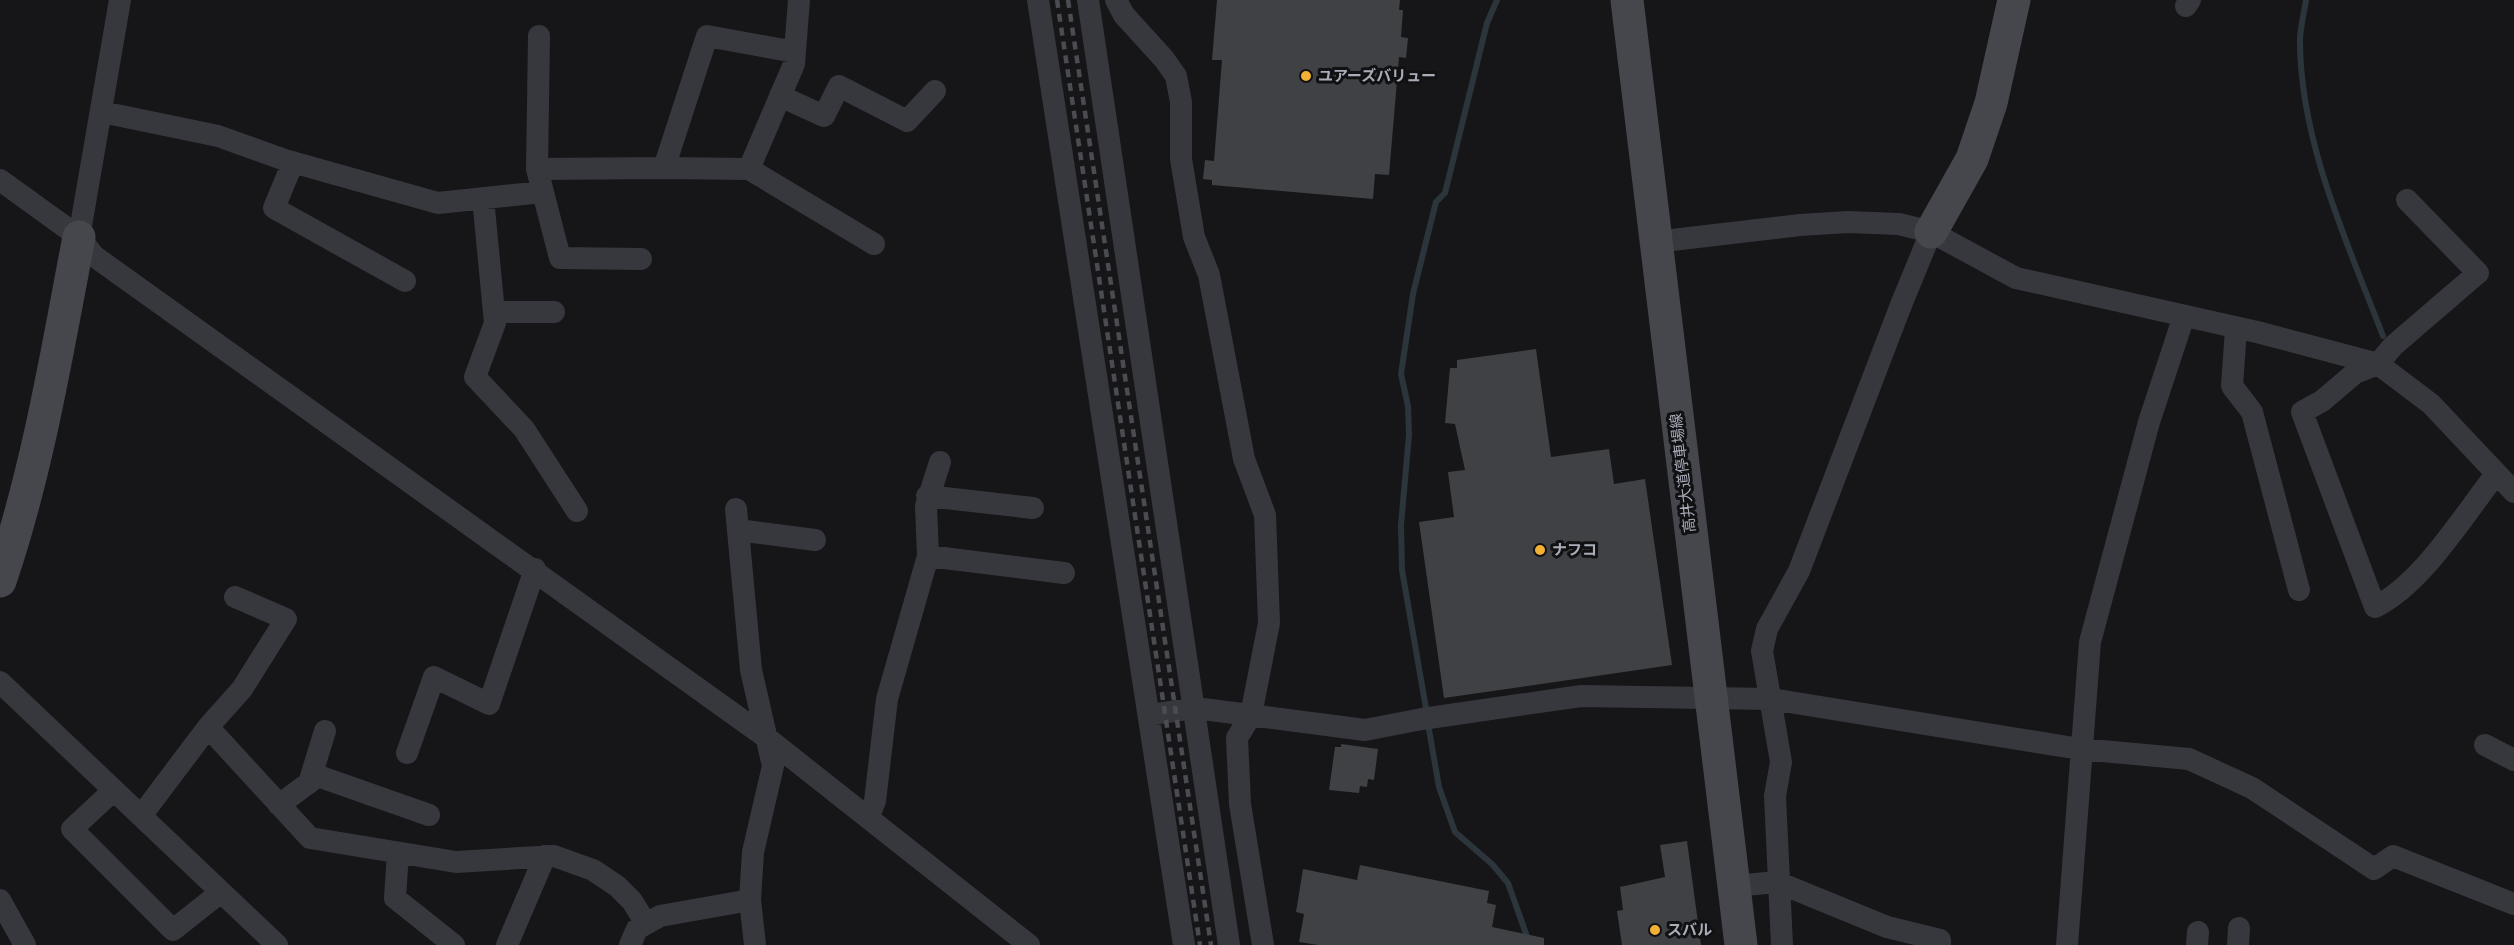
<svg xmlns="http://www.w3.org/2000/svg" width="2514" height="945" viewBox="0 0 2514 945" font-family="'DM Sans','Noto Sans JP',sans-serif">
<style>
.lines{fill:none;stroke-linecap:round;stroke-linejoin:round}
.stream{stroke:#2c353c;stroke-width:6}
.building{fill:#404145}
.street{stroke:#37383d;stroke-width:22}
.secondary{stroke:#45474d;stroke-width:33}
.rail{stroke:#4a4c52;stroke-width:4.5;stroke-dasharray:8 6;stroke-linecap:butt}
.poi-dot{fill:#f2b134;stroke:#111113;stroke-width:2}
.labels{text-anchor:middle;dominant-baseline:central;stroke-width:6;stroke-linejoin:round;paint-order:stroke}
.poi-label{font-size:15px;font-weight:bold;fill:#a8adb8;stroke:#111113;text-anchor:start}
.street-label{font-size:15px;fill:#a8adb8;stroke:#111113}
</style>
<rect width="100%" height="100%" fill="#161618"/>
<g class="lines">
<path class="stream" d="M2306,0C2304,13 2300,28 2300,41C2300,142 2348,244 2383,336
M1427,714L1402,570L1401,525L1409,435L1408,406L1401,374L1413,294L1436,202L1445,193L1487,23L1497,0
M1428,724L1439,787L1455,832L1492,864L1508,883L1530,945"/>
</g>
<path class="building" d="M1217,0H1400L1399,10H1403L1401,37L1408,38L1406,58L1399,57L1389,175L1375,174L1373,199L1212,185V180L1203,179L1205,160L1214,161L1222,60H1212Z
M1536,349L1551,457L1609,449L1614,484L1645,479L1672,665L1444,698L1419,522L1454,517L1448,472L1465,470L1455,424L1445,423L1450,368H1457V360Z
M1341,744L1378,749L1374,780L1368,779L1367,787L1360,786L1359,793L1329,790L1335,747H1341Z
M1687,841L1701,945H1622L1617,911L1623,910L1620,887L1665,877L1660,845Z
M1360,865L1489,891L1487,903L1496,905L1492,927L1544,938V945H1318L1299,942L1304,914L1296,912L1303,869L1357,880Z"/>
<g class="lines">
<path class="street" d="M1038,0L1184,945
M1088,0L1229,945
M1116,0L1124,15L1164,59L1176,76L1181,102V159L1194,237L1209,275L1244,459L1265,515L1269,623L1251,715L1237,738L1240,804L1263,945
M2186,6L2190,0
M780,96L824,116L839,86L907,121L935,91
M102,112L218,136L285,160L438,203L542,192
M293,162L274,208L405,281
M664,168L749,169L874,244
M537,169L539,36
M749,169L794,64L799,0
M0,180L79,237L94,256L767,738L1029,945
M483,198L495,323L475,377L524,429L577,511
M2407,200L2478,273L2393,346L2378,364L2355,373L2322,401L2302,412L2375,607C2423,583 2463,516 2496,474
M79,237L120,0
M1655,242L1800,225L1848,222L1899,224L1931,232L2016,278L2257,332L2378,364L2431,404L2514,492
M641,259L560,258L537,169L664,168L707,36L795,52
M494,312H554
M2236,329L2232,386L2252,412L2299,590
M927,496L1033,508
M736,509L751,670L773,766L753,852L750,900L755,945
M738,530L815,540
M928,556L1064,573
M235,597L286,619L242,689L208,727L310,838L456,862L554,856L593,870L617,886L632,901L645,922
M0,682L277,945
M1149,715L1195,708L1365,730L1422,719L1581,696L1771,699L2080,749L2189,759L2252,788L2374,869L2393,856L2514,904
M2485,745L2514,760
M407,753L434,677L489,704L535,569
M309,783L325,731
M114,790L72,829L173,930L221,892
M279,805L318,776L429,815
M141,816L208,727
M869,816L875,801L887,699L928,556L926,506L940,462
M398,853L395,898L454,945
M1734,886L1777,882L1887,927L1940,940V945
M0,900L25,945
M507,945L545,856
M630,945L637,929L660,916L750,900
M1782,945L1775,796L1781,762L1762,651L1767,629L1799,571L1901,305L1931,232
M2067,945L2090,642L2149,422L2184,316
M2197,945L2198,932
M2238,945L2239,928"/>
<path class="secondary" d="M1627,0L1741,945
M1931,232L1972,159L1991,103L2014,0
M0,581C38,469 57,352 79,237"/>
<path class="rail" d="M1057,0L1200,945
M1068,0L1211,945"/>
</g>
<g class="poi-dot">
<circle cx="1306" cy="76" r="6"/>
<circle cx="1540" cy="550" r="6"/>
<circle cx="1655" cy="930" r="6"/>
</g>
<g class="labels">
<g class="poi-label">
<text x="1318" y="76">ユアーズバリュー</text>
<text x="1552" y="550">ナフコ</text>
<text x="1667" y="930">スバル</text>
</g>
<g class="street-label">
<text transform="translate(1683 473) rotate(-97)">高井大道停車場線</text>
</g>
</g>
</svg>
